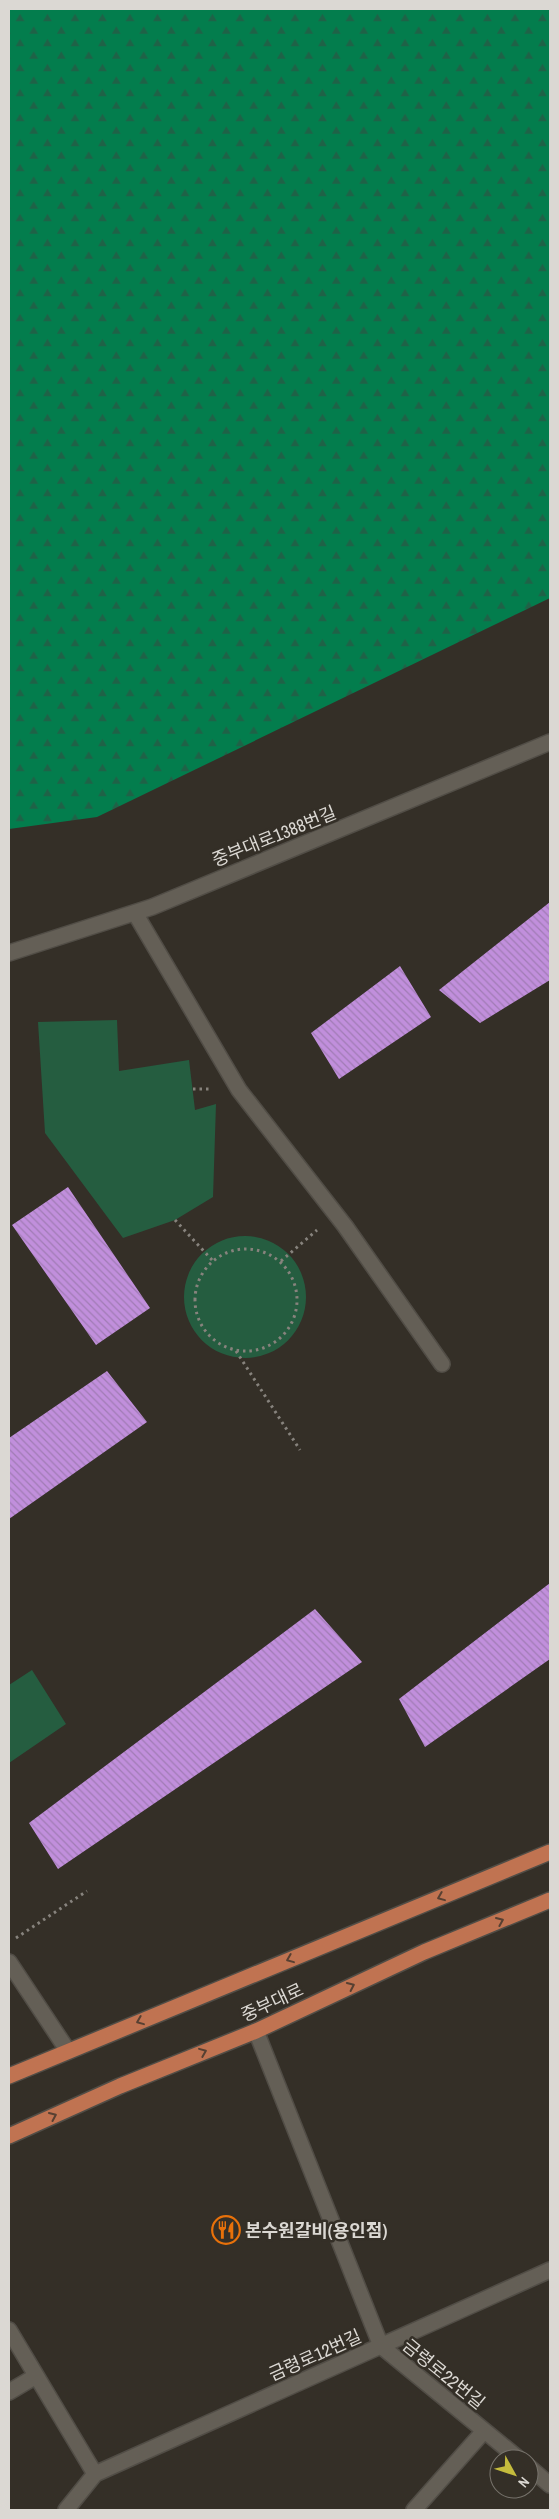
<svg xmlns="http://www.w3.org/2000/svg" width="559" height="2519" viewBox="0 0 559 2519" font-family="'Archivo Narrow','Noto Sans KR',sans-serif">
<style>
.green{fill:#255d40}
.forest{fill:url(#forest-firs)}
.building{fill:url(#building-back-hatch)}
.lines{fill:none;stroke-linecap:round;stroke-linejoin:round}
.minor-casing{stroke:#514d46;stroke-width:18}
.major-casing{stroke:#514d46;stroke-width:18}
.path{stroke:#87837d;stroke-width:3;stroke-dasharray:2.5 4;stroke-linecap:butt}
.minor{stroke:#645f56;stroke-width:15}
.major{stroke:#c07351;stroke-width:15}
.oneway{stroke:#574032}
.labels{text-anchor:middle;dominant-baseline:central;stroke-width:5;stroke-linejoin:round;paint-order:stroke}
.street-label{font-size:18px;fill:#dbd8d3;stroke:#342f27}
.poi-label{font-size:18px;font-weight:bold;fill:#dbd8d3;stroke:#342f27;text-anchor:start}
</style>
<defs>
<pattern id="forest-firs" width="22" height="20" patternUnits="userSpaceOnUse" patternTransform="scale(1.25)"><rect width="22" height="20" fill="#037d4d"/><path d="M5 1l3.5 6h-7zM16 11l3.5 6h-7z" fill="#1f6247"/></pattern>
<pattern id="building-back-hatch" width="6" height="6" patternUnits="userSpaceOnUse" patternTransform="scale(1.25)"><rect width="6" height="6" fill="#c18fdc"/><path d="M-1 5l2 2M0 0l6 6M5-1l2 2" fill="none" stroke="#a17cb5"/></pattern>
</defs>
<rect width="100%" height="100%" fill="#342f27"/>
<path class="green" d="M117,1020L119,1071L189,1060L195,1110L216,1104L213,1197L175,1220L123,1238L45,1133L38,1022Z
M184 1297a61 61 0 1 1 122 0a61 61 0 1 1-122 0Z
M32,1670L66,1724L9,1763V1685Z"/>
<path class="forest" d="M9,9H550V598L97,817L9,829Z"/>
<path class="building" d="M550,902V980L480,1023L439,990Z
M400,966L431,1017L339,1079L311,1033Z
M68,1187L150,1308L96,1345L12,1225Z
M107,1371L147,1422L9,1519V1438Z
M550,1583V1659L425,1747L399,1699Z
M315,1609L362,1662L58,1869L29,1823Z"/>
<g class="lines">
<defs>
<path id="minor" d="M135,913L239,1090L345,1226L442,1364
M9,953L152,907L550,742
M9,1962L68,2051
M256,2031L381,2346L519,2459
M9,2330L95,2474
M9,2392L36,2376
M529,2467L550,2485
M66,2510L95,2474L550,2270
M414,2510L484,2431"/>
<path id="major" d="M9,2076L550,1852
M9,2136L120,2086L256,2031L424,1952L550,1900"/>
</defs>
<use href="#minor" class="minor-casing"/>
<use href="#major" class="major-casing"/>
<path class="path" d="M193,1089H210
M175,1220L213,1261
M195 1300a51 51 0 1 1 102 0a51 51 0 1 1-102 0Z
M281,1261L317,1230
M236,1351L300,1450
M16,1938L87,1891"/>
<use href="#minor" class="minor"/>
<use href="#major" class="major"/>
</g>
<defs><path id="oneway-chevron" d="M-2-3.5L2.5 0L-2 3.5" fill="none" stroke-width="1.6" stroke-linecap="round" stroke-linejoin="round" transform="scale(1.25)"/></defs>
<g class="oneway">
<use href="#oneway-chevron" transform="translate(441 1897) rotate(158)"/>
<use href="#oneway-chevron" transform="translate(500 1921) rotate(-23)"/>
<use href="#oneway-chevron" transform="translate(290 1959) rotate(158)"/>
<use href="#oneway-chevron" transform="translate(351 1986) rotate(-25)"/>
<use href="#oneway-chevron" transform="translate(140 2021) rotate(158)"/>
<use href="#oneway-chevron" transform="translate(203 2052) rotate(-22)"/>
<use href="#oneway-chevron" transform="translate(53 2116) rotate(-24)"/>
</g>
<defs>
<symbol id="restaurant-ring" viewBox="-11 -11 22 22"><circle r="9.5" fill="#342f27" stroke="#e8710a" stroke-width="1.5"/><path d="M-5-6h1v4h1v-4h1v4h1v-4h1v5L-1.5 .5V6h-2V.5L-5-1ZM5-6V6H3V1.5H1.5Q1.5-4 5-6Z" fill="#e8710a"/></symbol>
</defs>
<g fill-rule="evenodd">
<use href="#restaurant-ring" x="210" y="2214" width="32" height="32"/>
</g>
<g class="labels">
<g class="street-label">
<text transform="translate(274 836) rotate(-22)">중부대로1388번길</text>
<text transform="translate(272 2002) rotate(-25)">중부대로</text>
<text transform="translate(315 2355) rotate(-24)">금령로12번길</text>
<text transform="translate(444 2374) rotate(39)">금령로22번길</text>
</g>
<g class="poi-label">
<text x="245" y="2230">본수원갈비(용인점)</text>
</g>
</g>
<rect width="559" height="2519" fill="none" stroke="#dbd8d3" stroke-width="20"/>
<g transform="translate(514 2474) rotate(130)"><circle r="24" fill="#342f27" stroke="#77736c"/>
<path d="M0-4L9 19L0 12L-9 19Z" fill="#c5bc3d"/>
<text y="-8" font-size="14" font-weight="bold" text-anchor="middle" fill="#dbd8d3">N</text>
</g>
</svg>
